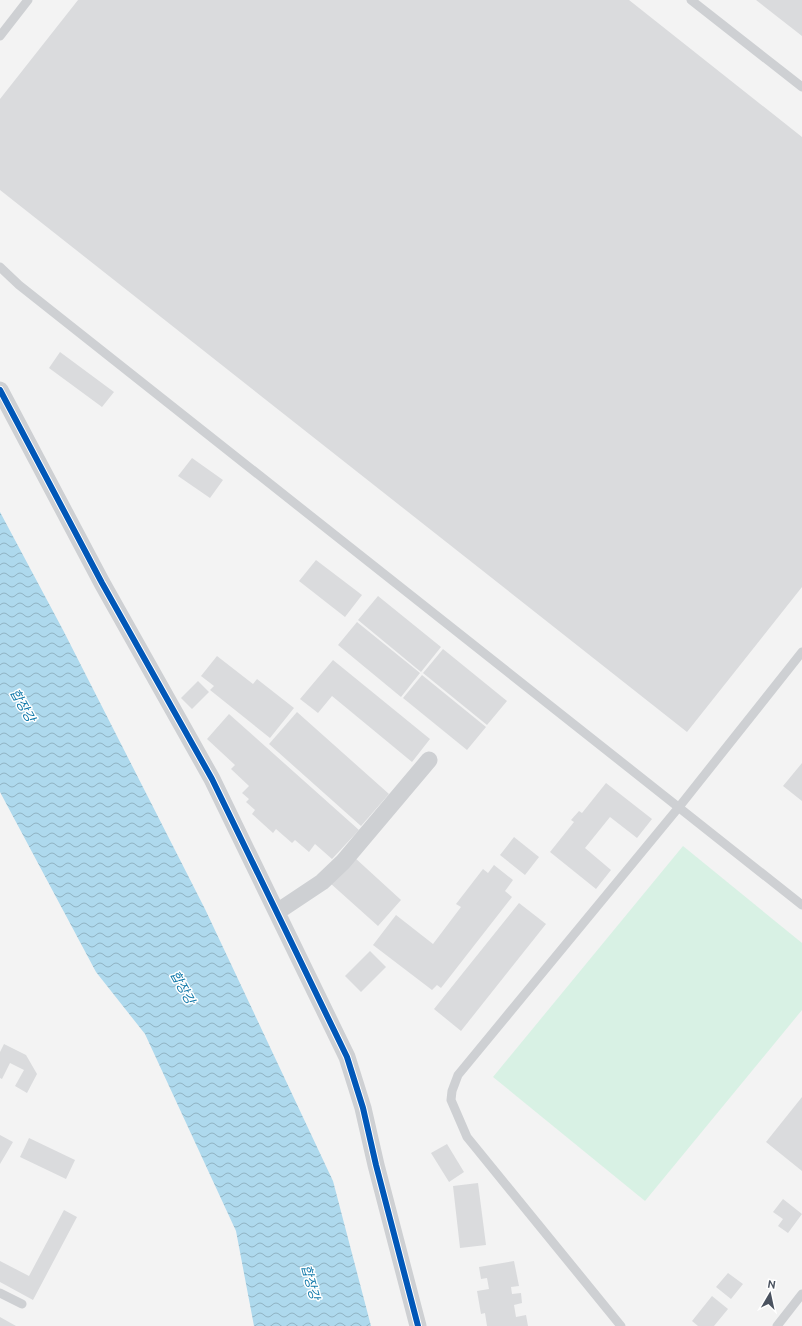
<svg xmlns="http://www.w3.org/2000/svg" width="802" height="1326" viewBox="0 0 802 1326" font-family="Ubuntu,'Noto Sans KR',sans-serif">
<style>
.green{fill:#d8f1e4}
.water{fill:url(#water-waves)}
.building{fill:#dadbdd}
.lines{fill:none;stroke-linecap:round;stroke-linejoin:round}
.lane{stroke:#ced0d3;stroke-width:9}
.street{stroke:#ced0d3;stroke-width:17}
.cycleway-casing{stroke:#fff;stroke-width:8}
.cycleway{stroke:#0057b8;stroke-width:6}
.labels{text-anchor:middle;dominant-baseline:central;stroke-width:3;stroke-linejoin:round;paint-order:stroke}
.water-label{font-size:13px;font-style:italic;fill:#1179aa;stroke:#fff}
</style>
<defs>
<pattern id="water-waves" width="16" height="10" patternUnits="userSpaceOnUse"><rect width="16" height="10" fill="#aed9ed"/><path d="M0 5q4-4 8 0t8 0" fill="none" stroke="#90b3c3"/></pattern>
</defs>
<rect width="100%" height="100%" fill="#f3f3f3"/>
<path class="green" d="M683,846L802,943V1010L645,1201L493,1077Z"/>
<path class="water" d="M0,512L63,630L205,909L333,1181L371,1326H254L236,1231L145,1034L96,972L0,792Z"/>
<path class="building" d="M78,0H629L802,137V587L687,732L0,190V99Z
M756,0H802V36Z
M60,352L114,392L102,407L49,368Z
M192,458L223,480L210,498L178,476Z
M316,560L362,595L345,617L299,581Z
M378,596L441,647L421,672L358,620Z
M357,622L420,673L401,697L338,645Z
M443,649L507,701L487,725L423,673Z
M217,656L253,684L257,679L294,708L270,738L210,690L214,686L201,676Z
M333,660L430,739L412,762L332,696L318,713L300,699Z
M422,675L486,727L467,750L403,698Z
M198,681L209,692L192,709L181,698Z
M297,712L389,794L361,826L269,744Z
M229,714L359,830L332,859L315,844L309,852L295,840L292,843L276,829L273,833L252,814L255,810L246,802L249,799L242,793L249,786L231,769L235,765L207,739Z
M802,763V801L783,786Z
M606,783L652,819L637,838L610,817L585,848L611,870L596,889L550,852L574,822L571,820L579,811L582,813Z
M514,837L539,857L525,875L500,855Z
M354,857L401,900L378,926L330,883Z
M494,865L513,880L505,891L512,897L441,988L437,985L432,990L373,945L396,915L433,944L461,907L456,904L483,869L488,873Z
M519,903L546,924L461,1031L434,1009Z
M370,951L386,967L361,992L345,976Z
M4,1044L26,1055L37,1074L27,1093L15,1086L24,1070L10,1063L2,1079L0,1078V1052Z
M802,1097V1171L766,1142Z
M0,1135L13,1142L0,1164Z
M29,1138L75,1160L66,1179L20,1157Z
M447,1144L464,1172L449,1182L431,1153Z
M478,1183L486,1245L460,1248L453,1186Z
M783,1199L802,1214L788,1233L778,1226L783,1219L773,1212Z
M64,1210L77,1217L33,1300L0,1282V1261L29,1276Z
M514,1261L519,1286L511,1287L512,1294L521,1293L522,1303L514,1305L516,1317L526,1315L528,1326H487L485,1313L481,1314L477,1291L489,1289L487,1278L481,1279L479,1267Z
M728,1273L743,1284L731,1299L716,1287Z
M712,1296L728,1309L714,1326H698L692,1321Z
M0,1317L16,1326H0Z"/>
<g class="lines">
<path class="lane" d="M691,0L802,87
M0,36L28,0
M0,267L19,285L802,905
M0,1293L22,1304
M621,1326L467,1137L451,1100L452,1091L458,1075L679,807L802,652
M777,1326L802,1294"/>
<path class="street" d="M0,390L102,583L212,779L347,1057L363,1108L376,1165L418,1326
M277,912L322,882L343,862L429,760"/>
<defs>
<path id="cycleway" d="M0,390L102,583L212,779L347,1057L363,1108L376,1165L418,1326"/>
</defs>
<use href="#cycleway" class="cycleway-casing"/>
<use href="#cycleway" class="cycleway"/>
</g>
<g class="labels">
<g class="water-label">
<text transform="translate(23 705) rotate(60)">합장강</text>
<text transform="translate(183 987) rotate(61)">합장강</text>
<text transform="translate(311 1282) rotate(75)">합장강</text>
</g>
</g>
<g transform="translate(770 1294) rotate(9)" stroke="#ffffff" stroke-width="3" paint-order="stroke">
<path d="M0-3L7 15L0 10L-7 15Z" fill="#4a525f"/>
<text y="-6" font-size="11" font-weight="bold" text-anchor="middle" fill="#4a525f">N</text>
</g>
</svg>
